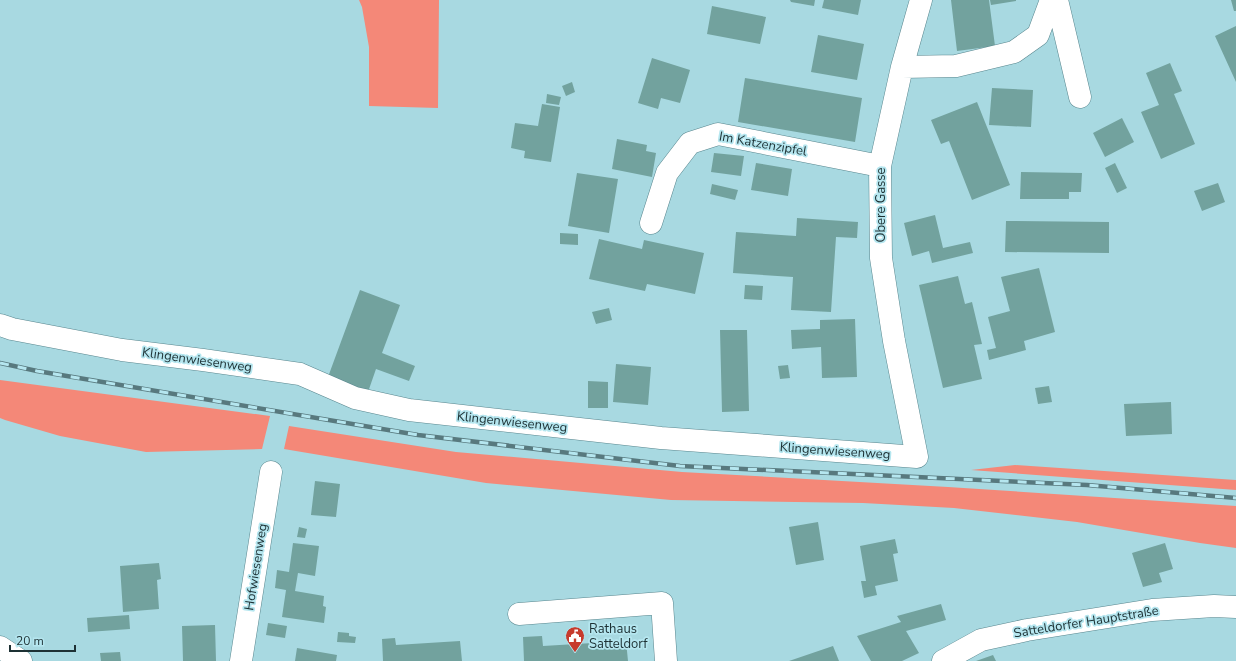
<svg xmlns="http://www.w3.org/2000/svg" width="1236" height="661" viewBox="0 0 1236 661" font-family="'Nunito Sans',sans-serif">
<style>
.green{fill:#f48878}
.building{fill:#72a29e}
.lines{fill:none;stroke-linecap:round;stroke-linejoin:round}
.minor-casing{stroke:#58868e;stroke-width:23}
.minor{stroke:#fff;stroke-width:22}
.rail-casing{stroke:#58797e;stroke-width:4.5}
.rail{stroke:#b5e6ef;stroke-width:3;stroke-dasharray:9;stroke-linecap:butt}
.labels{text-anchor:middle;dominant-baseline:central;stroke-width:3.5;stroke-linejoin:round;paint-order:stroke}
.street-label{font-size:13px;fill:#1d3134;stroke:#b5e6ef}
.poi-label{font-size:13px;fill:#1d3134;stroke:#b5e6ef;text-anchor:start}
</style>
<rect width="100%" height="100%" fill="#a8d9e1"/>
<path class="green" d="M359,0H439L438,108L369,106V47L362,7Z
M0,380L270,416L262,449L146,452L60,436L5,420L0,418Z
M289,426L456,452L682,472L948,487L1236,506V548L1200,543L1077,522L954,508L863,503L671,500L486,483L284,449Z
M1015,465L1236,480V490L971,470Z"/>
<path class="building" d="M790,0H815L814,6L791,2Z
M824,0H861L858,15L822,8Z
M951,0H989L995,46L957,51Z
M990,0H1016V1L991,5Z
M1231,0H1236V11H1234Z
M712,6L766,17L760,44L707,34Z
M1236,26V82L1215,36Z
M818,35L864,44L857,80L811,72Z
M652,58L690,70L680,103L661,98L658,109L638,103Z
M1170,63L1182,91L1174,94L1195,144L1161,159L1141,112L1159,105L1146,73Z
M745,78L862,98L855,142L738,122Z
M572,82L575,92L566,96L562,86Z
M992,88L1033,90L1031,127L989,125Z
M547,94L561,97L559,105L546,103Z
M977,102L1010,185L972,200L949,141L941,144L931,120Z
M542,104L560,107L551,162L524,158L525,151L511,148L515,123L538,126Z
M1122,118L1134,142L1105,157L1093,133Z
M617,139L647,145L646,151L656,153L652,177L612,169Z
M714,153L744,156L741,176L711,172Z
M756,163L792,169L788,196L751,190Z
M1115,163L1127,188L1117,193L1105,168Z
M1021,172L1082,173L1081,192H1069V199H1020Z
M577,173L618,179L609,233L568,226Z
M1218,183L1225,202L1202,211L1194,191Z
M712,184L738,190L735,200L710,194Z
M935,215L943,248L970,242L973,253L932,263L929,251L912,256L904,223Z
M797,218L858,222L857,238L836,237L831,312L791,310L793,277L733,273L736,232L796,236Z
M1006,221L1109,222V253L1005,252Z
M560,233L578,234V245L560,244Z
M599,239L642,249L644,240L704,253L695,294L647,284L645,291L589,279Z
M1039,268L1055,332L1024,341L1026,350L989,360L987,350L996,348L988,317L1010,311L1001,277Z
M958,276L965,304L972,302L982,344L974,345L982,379L943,388L919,285Z
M745,285L763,286L762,300L744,299Z
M360,290L400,305L382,353L415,366L409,381L376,369L368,392L328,377Z
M609,308L612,320L596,324L592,312Z
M855,319L857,377L822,378L821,347L792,349L791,330L820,329V320Z
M720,330H747L749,411L722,412Z
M616,364L651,367L648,405L613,402Z
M788,365L790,378L780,379L778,366Z
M588,381L608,382V408H588Z
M1049,386L1052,402L1038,404L1035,388Z
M1171,402L1172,434L1126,436L1124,404Z
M315,481L340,484L336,517L311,515Z
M818,522L824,560L796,565L789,527Z
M299,527L307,529L305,538L297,537Z
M895,539L898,553L893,554L898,581L875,586L877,595L864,598L861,581H866L860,546Z
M293,543L319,546L315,576L298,573L295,591L324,596L323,606L326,607L324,623L282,617L286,590L275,588L277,570L289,572Z
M1165,543L1173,569L1159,573L1162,582L1143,587L1132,553Z
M159,563L161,579L157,580L159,609L123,612L120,566Z
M941,604L946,620L906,631L919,653L902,661H871L857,636L901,622L897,616Z
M129,615L130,629L88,632L87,618Z
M268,623L287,626L285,638L266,635Z
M215,625L216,661H183L182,626Z
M338,632L349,633V636L356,637L355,643L337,642Z
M542,636L543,646L626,641L628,661H524L523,637Z
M395,638L396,645L460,641L462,661H383L382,639Z
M833,646L839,661H789Z
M297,648L337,655L336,661H295Z
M120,652L121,661H101L100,653Z
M993,655L996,661H976Z"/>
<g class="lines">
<defs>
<path id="minor" d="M1057,0L1080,97
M902,67L956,66L1014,52L1038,35L1051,0
M651,223L667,173L690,143L718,134L880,166
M0,325L12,329L122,350L203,360L300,374L355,398L409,410L661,438L917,457L894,341L881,258L880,166L902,67L917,14L921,0
M519,614L662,603L666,661
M0,647L21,661
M241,661L271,472
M943,661L981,640L1027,630L1152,610L1214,606L1236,607"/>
</defs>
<use href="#minor" class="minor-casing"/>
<use href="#minor" class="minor"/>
<defs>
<path id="rail" d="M0,363L37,371L418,435L680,466L1087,485L1236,498"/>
</defs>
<use href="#rail" class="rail-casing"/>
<use href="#rail" class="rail"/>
</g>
<defs>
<symbol id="civic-pin" viewBox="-11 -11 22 30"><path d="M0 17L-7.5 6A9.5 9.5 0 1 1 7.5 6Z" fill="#c73a2c" stroke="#b5e6ef"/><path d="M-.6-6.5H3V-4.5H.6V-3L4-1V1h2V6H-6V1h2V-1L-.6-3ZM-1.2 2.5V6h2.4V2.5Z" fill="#fff"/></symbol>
</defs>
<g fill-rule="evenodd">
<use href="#civic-pin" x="564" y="625" width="22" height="30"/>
</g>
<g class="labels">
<g class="street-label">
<text transform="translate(763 144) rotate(10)">Im Katzenzipfel</text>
<text transform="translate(881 205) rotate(-90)">Obere Gasse</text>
<text transform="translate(197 360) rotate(8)">Klingenwiesenweg</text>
<text transform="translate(512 422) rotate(6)">Klingenwiesenweg</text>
<text transform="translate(835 451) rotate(4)">Klingenwiesenweg</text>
<text transform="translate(256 567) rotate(-81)">Hofwiesenweg</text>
<text transform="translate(1086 622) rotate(-9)">Satteldorfer Hauptstraße</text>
</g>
<g class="poi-label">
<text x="589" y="629">Rathaus<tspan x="589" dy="15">Satteldorf</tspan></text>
</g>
</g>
<path d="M10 645v6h65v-6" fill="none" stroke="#1d3134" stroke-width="2"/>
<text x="16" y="645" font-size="12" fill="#1d3134" stroke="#b5e6ef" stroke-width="3" paint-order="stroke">20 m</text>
</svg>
